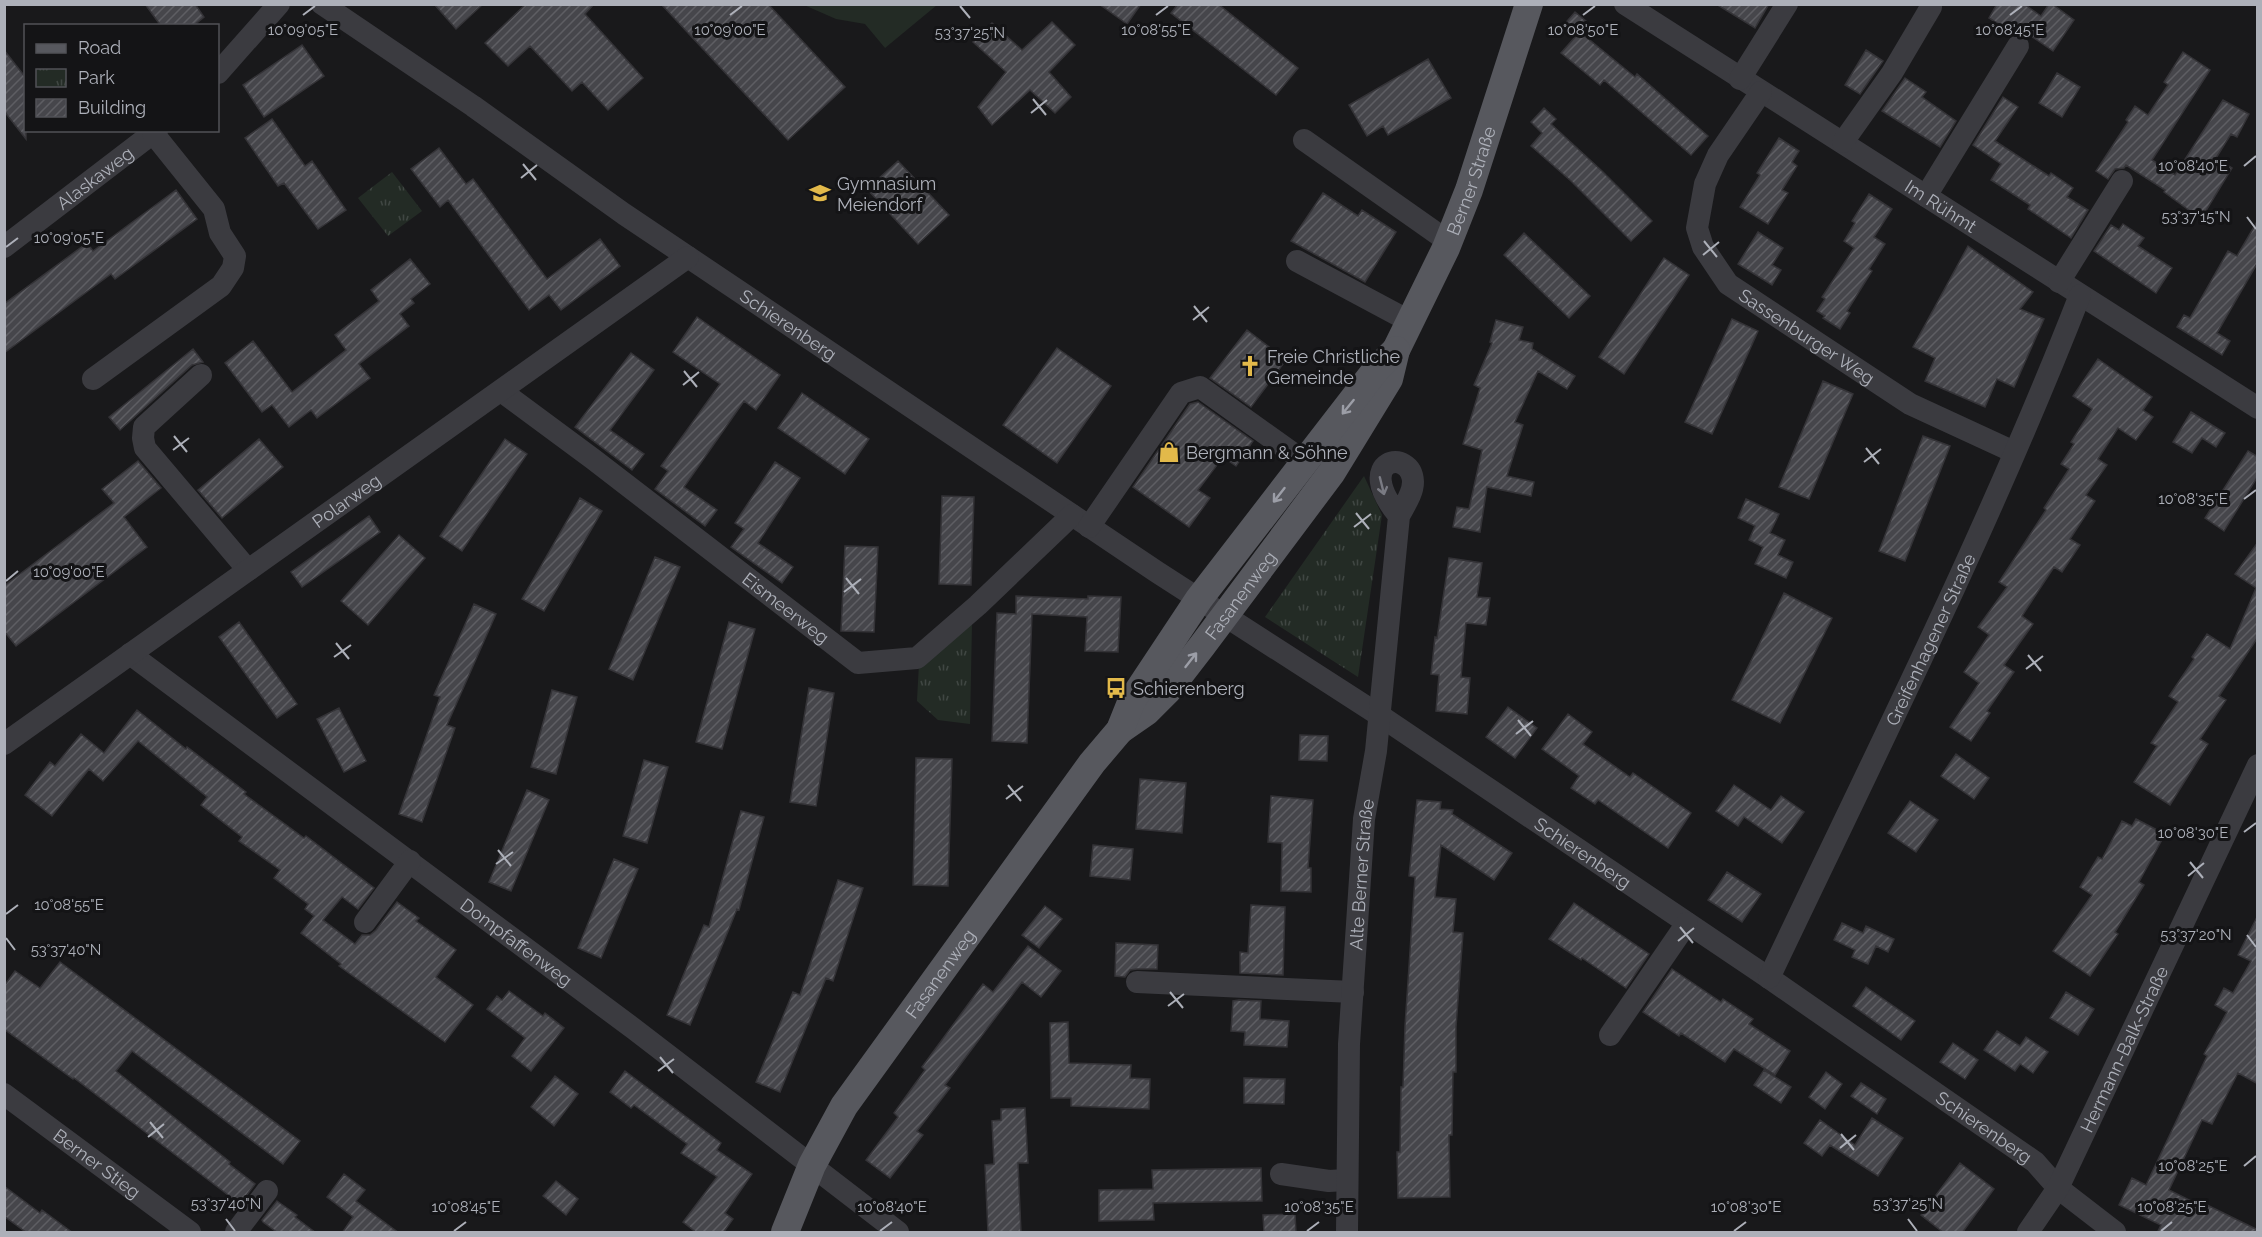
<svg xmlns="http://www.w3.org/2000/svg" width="2262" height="1237" viewBox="0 0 2262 1237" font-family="Raleway,sans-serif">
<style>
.park{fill:url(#park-tufts)}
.garden{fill:#232b25}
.building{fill:url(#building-hatch);stroke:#343337;stroke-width:1.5}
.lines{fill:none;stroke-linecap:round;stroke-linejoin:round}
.minor{stroke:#3b3b40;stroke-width:22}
.major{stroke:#57585e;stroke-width:28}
.oneway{stroke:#9c9ea7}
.oneway2{stroke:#7a7b83}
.ticks{fill:none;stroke:#adb0b9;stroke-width:2}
.labels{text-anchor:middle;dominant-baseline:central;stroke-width:6;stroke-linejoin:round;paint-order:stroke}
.street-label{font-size:18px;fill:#adb0b9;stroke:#141416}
.poi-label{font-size:18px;fill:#adb0b9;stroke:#141416;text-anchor:start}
.ticks-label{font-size:15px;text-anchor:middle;fill:#adb0b9;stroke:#141416;stroke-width:6;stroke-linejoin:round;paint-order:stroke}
</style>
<defs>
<pattern id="park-tufts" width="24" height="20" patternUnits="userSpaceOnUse" patternTransform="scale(1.5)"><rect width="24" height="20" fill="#232b25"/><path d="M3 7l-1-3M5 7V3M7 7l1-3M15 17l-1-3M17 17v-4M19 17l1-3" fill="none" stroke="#404743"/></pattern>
<pattern id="building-hatch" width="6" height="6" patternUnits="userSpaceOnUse" patternTransform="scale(1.5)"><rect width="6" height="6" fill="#46464b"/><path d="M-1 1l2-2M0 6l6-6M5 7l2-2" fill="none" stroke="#5e5e63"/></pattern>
</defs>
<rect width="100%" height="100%" fill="#19191b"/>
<path class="park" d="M392,172L422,211L388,236L358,198Z
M1364,476L1382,515L1358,677L1265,617Z
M972,622L970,724L938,720L917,701L919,664Z"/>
<path class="garden" d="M804,5H937L885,48L865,24L836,19Z"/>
<path class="building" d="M145,4H195L204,17L193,26H161Z
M434,4H483L456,29Z
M526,4H594L585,14L643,78L608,110L582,82L572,91L530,46L508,66L485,43Z
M661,4H768L845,87L788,140Z
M1099,4H1141L1127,24Z
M1178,4H1218L1298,68L1276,95L1171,13Z
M1716,4H1769L1755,28Z
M1997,4H2024L2041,16L2049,4H2052L2074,20L2053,51L2015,25L2011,32L1989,18Z
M1575,12L1587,22L1580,32L1635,77L1637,74L1708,136L1691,155L1604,80L1600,85L1561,53L1576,36L1563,26Z
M1052,22L1075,45L1049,72L1071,97L1055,113L1030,90L992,125L978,107L1006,72L973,42L992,23L1022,50Z
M302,45L324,76L264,117L243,85Z
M4,50L26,78V139L4,111Z
M1866,50L1883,61L1860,94L1845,85Z
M2183,52L2210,70L2152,160L2175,175L2223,100L2249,114L2237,137L2231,134L2216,158L2232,168L2201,219L2164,192L2165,190L2126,165L2124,168L2115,169L2108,179L2096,171L2128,122L2126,120L2135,106L2148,115L2168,85L2164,82Z
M1428,59L1451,98L1388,135L1383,126L1367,136L1349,105Z
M2057,73L2080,87L2062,117L2039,103Z
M1905,78L1926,92L1922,97L1956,121L1940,147L1882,111Z
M2003,97L2018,107L1995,141L2049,176L2051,173L2073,188L2067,197L2088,210L2071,238L2028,209L2030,205L1991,180L2001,164L1973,145Z
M1544,108L1556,119L1551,124L1602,171L1652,221L1631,241L1571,181L1531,146L1542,133L1531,122Z
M272,119L305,166L312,161L346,210L318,229L284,183L278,186L245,138Z
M1779,138L1799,151L1792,162L1797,166L1782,190L1788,193L1768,224L1740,207L1760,175L1757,173Z
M439,148L466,184L473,179L547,279L600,239L620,266L561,310L549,295L529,310L448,200L440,207L411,169Z
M898,161L949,215L918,244L867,189Z
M176,190L197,219L115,279L111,274L4,353V304L87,243L93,251Z
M1323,193L1358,216L1362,210L1396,232L1365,282L1291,241Z
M1869,194L1892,209L1874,237L1885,244L1869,269L1872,271L1847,311L1850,313L1840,329L1823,318L1825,316L1817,311L1825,299L1822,297L1854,248L1844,241L1855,223L1852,221Z
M2258,220V262L2217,333L2230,341L2222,355L2177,327L2184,315L2190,318L2228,251L2237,256Z
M2123,224L2144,238L2138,246L2172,268L2156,293L2094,251L2111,225L2119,230Z
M1758,232L1783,248L1772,265L1781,270L1772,285L1738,264Z
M1524,233L1590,296L1569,318L1504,255Z
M1968,246L2033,292L2020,309L2044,319L2014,387L1997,379L1985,407L1925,381L1935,358L1913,347Z
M1664,258L1689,275L1624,374L1599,357Z
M410,259L430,284L411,299L414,303L400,314L409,326L359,364L370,378L317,418L311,410L289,427L272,405L262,412L225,363L253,341L292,392L346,350L335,335L379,301L371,290Z
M697,317L780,375L756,410L744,401L684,487L717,510L705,526L655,489L668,471L661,466L720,384L673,352Z
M1732,319L1758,331L1712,434L1685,422Z
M1496,320L1523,327L1519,340L1533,343L1532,349L1575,376L1567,389L1538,371L1515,422L1523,425L1507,476L1534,482L1531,496L1487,487L1480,532L1453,527L1457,507L1469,509L1482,450L1463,444L1480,388L1474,385L1492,343L1490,342Z
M1247,330L1286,360L1251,407L1210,378Z
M1057,348L1111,386L1057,463L1003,425Z
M193,349L203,362L192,365L120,430L109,417Z
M631,353L654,370L610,430L644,454L632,470L575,427Z
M2098,359L2152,397L2143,410L2153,417L2136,440L2118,428L2098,459L2107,465L2086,495L2095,501L2070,539L2080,545L2062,572L2054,567L2022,616L2033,624L2004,665L2014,672L1987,711L1990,713L1971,741L1950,727L1979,683L1964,672L1989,635L1978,627L2007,587L1999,582L2046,510L2044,508L2069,469L2061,464L2074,444L2071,442L2092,409L2073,396Z
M1823,381L1853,394L1809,499L1779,487Z
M802,393L869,439L845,474L778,428Z
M1198,402L1253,441L1236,466L1223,457L1198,490L1210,498L1189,527L1133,487L1190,404Z
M2191,412L2225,433L2216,447L2202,438L2192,453L2173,442Z
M1923,436L1950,446L1905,561L1879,551Z
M259,439L283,467L222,518L198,490Z
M505,439L527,454L462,551L440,536Z
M2248,451L2258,457V476L2224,531L2205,518Z
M138,461L161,488L124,517L147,547L16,646L4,631V586L114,503L102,489Z
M775,462L800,478L758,543L793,567L782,583L731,547L744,529L735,523Z
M942,496L974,497L971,585L939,584Z
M580,498L602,511L544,611L522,599Z
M1746,499L1779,514L1770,533L1785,540L1778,555L1793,562L1786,578L1755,564L1763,547L1749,540L1755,526L1738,518Z
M369,516L380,532L302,587L291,572Z
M399,535L425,558L368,625L341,601Z
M2258,542V637L2219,696L2226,700L2200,739L2208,744L2170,805L2134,782L2157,746L2151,743L2178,702L2169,696L2194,659L2192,657L2207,634L2230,649L2256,588L2235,574Z
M845,546L878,547L874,632L841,631Z
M655,557L680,567L633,680L609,669Z
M1449,558L1482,563L1477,597L1490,598L1486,625L1466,623L1461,677L1470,678L1467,714L1436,711L1439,675L1431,674L1435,637L1437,638Z
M1784,593L1832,618L1780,723L1732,700Z
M1016,596L1088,599V596L1121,597L1118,652L1085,651L1087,617L1032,614L1027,743L992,741L997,613L1016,614Z
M474,604L496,614L447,725L455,728L422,822L399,814L440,697L434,695Z
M239,622L297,704L277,718L219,637Z
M729,622L755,629L722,749L696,742Z
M809,688L834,693L816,806L790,802Z
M552,690L577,697L556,774L531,767Z
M1508,707L1537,728L1515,758L1486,737Z
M339,708L366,761L344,772L317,719Z
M137,710L186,749L187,747L246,792L244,794L304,838L306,836L374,888L358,909L342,897L323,920L355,944L362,935H370L376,930L397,902L419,918L416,921L456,950L436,977L473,1005L445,1042L339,966L341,964L301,933L314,916L305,909L308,904L274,878L280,870L239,841L242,837L201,805L207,797L138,741L103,781L89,769L52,816L25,795L50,762L55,766L81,734L104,753Z
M1568,714L1592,732L1583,744L1630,777L1633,773L1691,813L1668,848L1598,800L1595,804L1571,788L1579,776L1542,749Z
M1300,735L1328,736L1327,761L1299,760Z
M1956,754L1989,778L1974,799L1941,776Z
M916,758L952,759L948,886L913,885Z
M644,760L668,767L647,843L623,836Z
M1140,779L1186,783L1182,833L1136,829Z
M1734,785L1771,810L1781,796L1804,812L1782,843L1744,817L1738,826L1716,811Z
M527,790L549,800L511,891L489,882Z
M1271,796L1313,800L1308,868H1311V892L1281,891L1282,843L1268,842Z
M1417,800L1441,802L1440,809L1453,810L1452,814L1512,853L1494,880L1441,845L1435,897L1456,899L1453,932L1463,933L1456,1027V1072H1453L1452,1135H1449L1450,1197L1398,1198L1397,1152H1400L1401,1087H1403L1405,1026L1415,877L1409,876Z
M1910,801L1938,820L1916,852L1888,833Z
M741,811L764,817L739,910L737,909L690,1025L667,1015L704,925L709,927Z
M2136,819L2165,834L2139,882L2144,885L2115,932L2118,934L2090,976L2053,951L2092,895L2080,887L2098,857L2102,859L2122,821L2132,826Z
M1093,845L1133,849L1130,880L1090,876Z
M614,859L638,869L601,958L578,948Z
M1727,872L1761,894L1742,922L1708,900Z
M838,880L863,888L833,981L826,978L780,1092L756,1082L793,992L800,995Z
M1574,903L1649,954L1626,988L1582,958L1581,960L1549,939Z
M1251,905L1285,907L1283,975L1240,973V952L1248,953Z
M1045,906L1062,919L1039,948L1022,935Z
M2258,915V1084L2238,1073L2212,1124L2202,1120L2169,1190L2199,1205L2201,1202L2258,1230V1233H2157L2161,1225L2119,1205L2132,1178L2146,1185L2207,1056L2204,1054L2227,1012L2215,1005L2224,988L2233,993L2251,961L2238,955Z
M1842,923L1863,933L1866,926L1894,939L1888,952L1876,946L1868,964L1852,957L1855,950L1834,940Z
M1116,943L1158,945L1157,969H1137L1130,970L1125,977L1115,976Z
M1028,946L1061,971L1041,997L1022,982L945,1085L950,1088L917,1131L923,1135L890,1178L866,1160L898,1117L894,1113L925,1070L922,1067L983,984L993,992Z
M60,962L300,1141L283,1164L132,1051L116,1071L230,1162L229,1164L255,1184L240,1204L74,1078L73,1079L4,1029V986L15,971L40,988Z
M1672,969L1721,1002L1723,999L1753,1019L1749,1024L1790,1051L1775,1075L1734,1049L1725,1062L1681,1033L1679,1036L1643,1012Z
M1866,987L1915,1021L1901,1040L1853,1006Z
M509,991L543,1016L545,1013L564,1028L531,1071L512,1056L525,1038L487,1009L497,996L502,1000Z
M2066,992L2094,1009L2078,1035L2050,1018Z
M1239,1000L1261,1001L1260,1019L1289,1021L1287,1047L1244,1045L1245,1032L1231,1031L1233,1001Z
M1068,1022L1069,1063L1131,1065L1130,1078L1150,1079L1149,1109L1071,1106V1098H1051L1050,1023Z
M1997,1031L2020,1046L2026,1037L2048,1052L2033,1073L2020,1064L2015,1071L1984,1050Z
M1953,1043L1978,1060L1965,1079L1940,1062Z
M1764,1070L1791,1087L1781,1103L1754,1085Z
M625,1071L721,1143L717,1150L752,1174L725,1213L733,1219L723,1233H697L683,1222L717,1177L681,1153L687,1144L634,1105L631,1108L610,1092Z
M1826,1072L1842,1084L1825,1109L1809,1097Z
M555,1076L578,1094L554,1126L531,1107Z
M1244,1078L1285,1079L1284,1104L1244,1103Z
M1861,1083L1886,1099L1877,1114L1851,1096Z
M1025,1108L1028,1163H1018L1021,1233H988L985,1165L994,1164L992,1121L1001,1120V1109Z
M1872,1118L1903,1138L1878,1176L1830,1145L1822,1156L1804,1143L1820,1120L1855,1145Z
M1960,1163L1994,1189L1962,1233H1944L1921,1215Z
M1261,1168L1262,1201L1153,1203L1154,1220L1099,1221V1190L1153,1189L1152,1170Z
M344,1174L365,1190L356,1201L399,1233H342L353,1217L327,1197Z
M556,1181L578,1199L566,1215L543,1196Z
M4,1186L40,1213L42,1210L73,1233H27L4,1216Z
M277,1201L297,1215L295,1217L316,1233H278L263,1222L262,1220Z
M1295,1214L1296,1233H1264L1263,1215Z"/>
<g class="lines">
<g class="minor">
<path id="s1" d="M322,4L473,106L624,214L1157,572L1379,715L1769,978L2035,1162L2058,1188L2115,1232"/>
<path id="s2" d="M1625,4L2258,408"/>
<path d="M218,73L279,4"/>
<path d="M1740,79L1787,4"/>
<path id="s3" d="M1761,92L1718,155L1705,184L1697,228L1703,247L1728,284L1910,404L2014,452"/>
<path d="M1304,140L1449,242"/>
<path d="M1843,142L1892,73L1931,7"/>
<path d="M1926,196L2018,46"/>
<path id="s4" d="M4,247L157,130"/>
<path d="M1297,261L1411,322"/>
<path d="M2059,282L2122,181"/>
<path d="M201,375L144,427L143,438L145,448L248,570"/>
<path d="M93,379L221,286L233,268L235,256L220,233L214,209L153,133"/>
<path id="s5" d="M501,391L593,459L858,663L917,658L978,605L1072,515"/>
<path d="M1089,527L1181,393L1200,387L1305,462"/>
<path id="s6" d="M130,654L634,1029L898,1232"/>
<path id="s7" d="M4,744L688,257"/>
<path d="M365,922L410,861"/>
<path id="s8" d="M1769,978C1876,753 1989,528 2080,295"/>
<path d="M1137,982L1353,992"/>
<path d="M1610,1035L1687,923"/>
<path id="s9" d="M4,1094L190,1232"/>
<path d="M1281,1174L1329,1181L1346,1180"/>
<path d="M236,1232L267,1191"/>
<path id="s10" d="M1347,1232L1349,1044L1364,819L1376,751L1399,516C1404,506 1413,494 1413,482C1412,447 1351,458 1399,516"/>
<path id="s11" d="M2028,1232L2058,1188L2258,765"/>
</g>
<g class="major">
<path id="s12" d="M1120,730L1146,712L1168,690L1202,646L1332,472L1389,379L1396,350L1446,248L1469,190L1529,4"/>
<path id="s13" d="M785,1232L812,1165L844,1106L1092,763L1120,730L1132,700L1199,599L1375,371L1396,350"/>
</g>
</g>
<defs><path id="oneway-shaft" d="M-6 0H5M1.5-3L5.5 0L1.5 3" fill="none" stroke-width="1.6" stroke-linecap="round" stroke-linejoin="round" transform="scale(1.5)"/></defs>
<g class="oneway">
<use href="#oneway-shaft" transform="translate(1348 407) rotate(129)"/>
<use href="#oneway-shaft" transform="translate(1279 495) rotate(128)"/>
<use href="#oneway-shaft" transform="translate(1191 660) rotate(-52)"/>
</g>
<use class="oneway2" href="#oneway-shaft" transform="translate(1382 486) rotate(76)"/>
<path class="ticks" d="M960,6L970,18M303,15L315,6M730,15L742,6M1156,15L1168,6M1583,15L1595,6M2010,15L2022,6M1033,99L1046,115M1031,113L1047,100M523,164L536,180M2244,166L2256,156M521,178L537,165M2247,217L2256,229M1704,241L1717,257M6,247L18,238M1703,255L1719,242M1194,306L1207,322M1193,320L1209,307M684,371L697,387M683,385L699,372M174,436L187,452M1866,448L1879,464M173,450L189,438M1864,462L1881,449M2244,499L2256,490M1356,513L1369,529M1354,527L1371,514M846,578L859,594M6,581L18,571M844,592L861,579M336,643L349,659M2028,655L2041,671M334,657L351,645M2026,669L2043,656M1518,720L1531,736M1516,734L1533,721M1008,785L1021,801M1006,799L1023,786M2244,832L2256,823M498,850L511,866M2190,862L2203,878M496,864L513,852M2188,876L2204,863M6,914L18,905M1680,927L1693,943M2247,935L2256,947M6,938L15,950M1678,941L1694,928M1170,992L1183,1008M1168,1006L1184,994M660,1057L673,1073M658,1071L674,1059M150,1122L163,1138M1841,1134L1854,1150M148,1137L164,1124M1840,1148L1856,1135M2244,1166L2256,1156M226,1219L235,1231M1908,1219L1917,1231M454,1231L466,1222M880,1231L892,1222M1307,1231L1319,1222M1734,1231L1746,1222M2161,1231L2172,1222"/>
<defs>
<symbol id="school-bare" viewBox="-9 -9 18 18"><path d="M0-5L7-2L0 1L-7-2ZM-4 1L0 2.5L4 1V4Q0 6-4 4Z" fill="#e2b94a" stroke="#141416" stroke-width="2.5" paint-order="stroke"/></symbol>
<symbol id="church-bare" viewBox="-9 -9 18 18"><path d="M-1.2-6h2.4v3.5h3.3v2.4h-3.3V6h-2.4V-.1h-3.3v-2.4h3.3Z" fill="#e2b94a" stroke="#141416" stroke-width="2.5" paint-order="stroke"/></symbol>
<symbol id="shop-bare" viewBox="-9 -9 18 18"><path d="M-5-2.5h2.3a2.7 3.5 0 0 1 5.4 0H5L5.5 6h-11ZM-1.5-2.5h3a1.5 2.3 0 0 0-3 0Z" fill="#e2b94a" stroke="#141416" stroke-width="2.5" paint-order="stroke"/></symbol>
<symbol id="bus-bare" viewBox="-9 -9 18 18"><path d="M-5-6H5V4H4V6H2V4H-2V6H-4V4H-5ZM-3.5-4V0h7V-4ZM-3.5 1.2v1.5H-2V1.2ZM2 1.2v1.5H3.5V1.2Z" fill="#e2b94a" stroke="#141416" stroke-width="2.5" paint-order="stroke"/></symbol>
</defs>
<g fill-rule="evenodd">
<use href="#school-bare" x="805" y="178" width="30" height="30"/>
<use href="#church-bare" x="1235" y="351" width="30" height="30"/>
<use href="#shop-bare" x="1154" y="437" width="30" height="30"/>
<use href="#bus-bare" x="1101" y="673" width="30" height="30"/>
</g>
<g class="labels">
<g class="street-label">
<text stroke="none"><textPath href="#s4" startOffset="114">Alaskaweg</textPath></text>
<text stroke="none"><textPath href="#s12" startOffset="660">Berner Straße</textPath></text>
<text stroke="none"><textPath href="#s2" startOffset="375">Im Rühmt</textPath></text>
<text stroke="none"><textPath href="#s1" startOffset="566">Schierenberg</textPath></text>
<text stroke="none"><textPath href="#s3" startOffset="312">Sassenburger Weg</textPath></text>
<text stroke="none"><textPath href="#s7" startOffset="420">Polarweg</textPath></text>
<text stroke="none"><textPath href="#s12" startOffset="182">Fasanenweg</textPath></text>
<text stroke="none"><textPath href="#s5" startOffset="358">Eismeerweg</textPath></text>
<text stroke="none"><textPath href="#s8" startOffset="375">Greifenhagener Straße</textPath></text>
<text stroke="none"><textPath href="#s1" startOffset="1520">Schierenberg</textPath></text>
<text stroke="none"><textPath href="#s10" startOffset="358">Alte Berner Straße</textPath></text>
<text stroke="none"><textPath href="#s6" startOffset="482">Dompfaffenweg</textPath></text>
<text stroke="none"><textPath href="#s13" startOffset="303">Fasanenweg</textPath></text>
<text stroke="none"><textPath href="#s11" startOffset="207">Hermann-Balk-Straße</textPath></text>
<text stroke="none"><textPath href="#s1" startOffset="2006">Schierenberg</textPath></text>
<text stroke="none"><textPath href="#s9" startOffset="116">Berner Stieg</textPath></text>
</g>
<g class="poi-label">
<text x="837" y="183">Gymnasium<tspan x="837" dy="21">Meiendorf</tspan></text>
<text x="1267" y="356">Freie Christliche<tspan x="1267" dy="21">Gemeinde</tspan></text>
<text x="1186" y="452">Bergmann &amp; Söhne</text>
<text x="1133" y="688">Schierenberg</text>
</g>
</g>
<g class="ticks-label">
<text x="303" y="35">10°09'05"E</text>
<text x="730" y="35">10°09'00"E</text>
<text x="1156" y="35">10°08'55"E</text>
<text x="1583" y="35">10°08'50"E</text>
<text x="2010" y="35">10°08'45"E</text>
<text x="970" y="38">53°37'25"N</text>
<text x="2193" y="171">10°08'40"E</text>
<text x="2196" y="222">53°37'15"N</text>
<text x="69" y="243">10°09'05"E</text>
<text x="2193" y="504">10°08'35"E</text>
<text x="69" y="577">10°09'00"E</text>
<text x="2193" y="838">10°08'30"E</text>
<text x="69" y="910">10°08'55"E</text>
<text x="2196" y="940">53°37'20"N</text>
<text x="66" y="955">53°37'40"N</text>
<text x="2193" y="1171">10°08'25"E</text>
<text x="226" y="1209">53°37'40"N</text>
<text x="1908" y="1209">53°37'25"N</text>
<text x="466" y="1212">10°08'45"E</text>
<text x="892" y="1212">10°08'40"E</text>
<text x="1319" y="1212">10°08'35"E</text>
<text x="1746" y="1212">10°08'30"E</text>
<text x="2172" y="1212">10°08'25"E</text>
</g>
<rect width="2262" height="1237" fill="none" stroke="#adb0b9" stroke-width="12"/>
<rect x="24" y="24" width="195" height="108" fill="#141416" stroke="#515257" stroke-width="1.5"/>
<rect x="36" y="44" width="30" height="9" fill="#57585e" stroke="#515257" stroke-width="1.5"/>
<text x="78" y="54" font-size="18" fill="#adb0b9">Road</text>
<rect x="36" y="69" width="30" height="18" fill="url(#park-tufts)" stroke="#515257" stroke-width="1.5"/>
<text x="78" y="84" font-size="18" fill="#adb0b9">Park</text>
<rect x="36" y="99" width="30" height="18" fill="url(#building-hatch)" stroke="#515257" stroke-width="1.5"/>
<text x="78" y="114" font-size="18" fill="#adb0b9">Building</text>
</svg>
